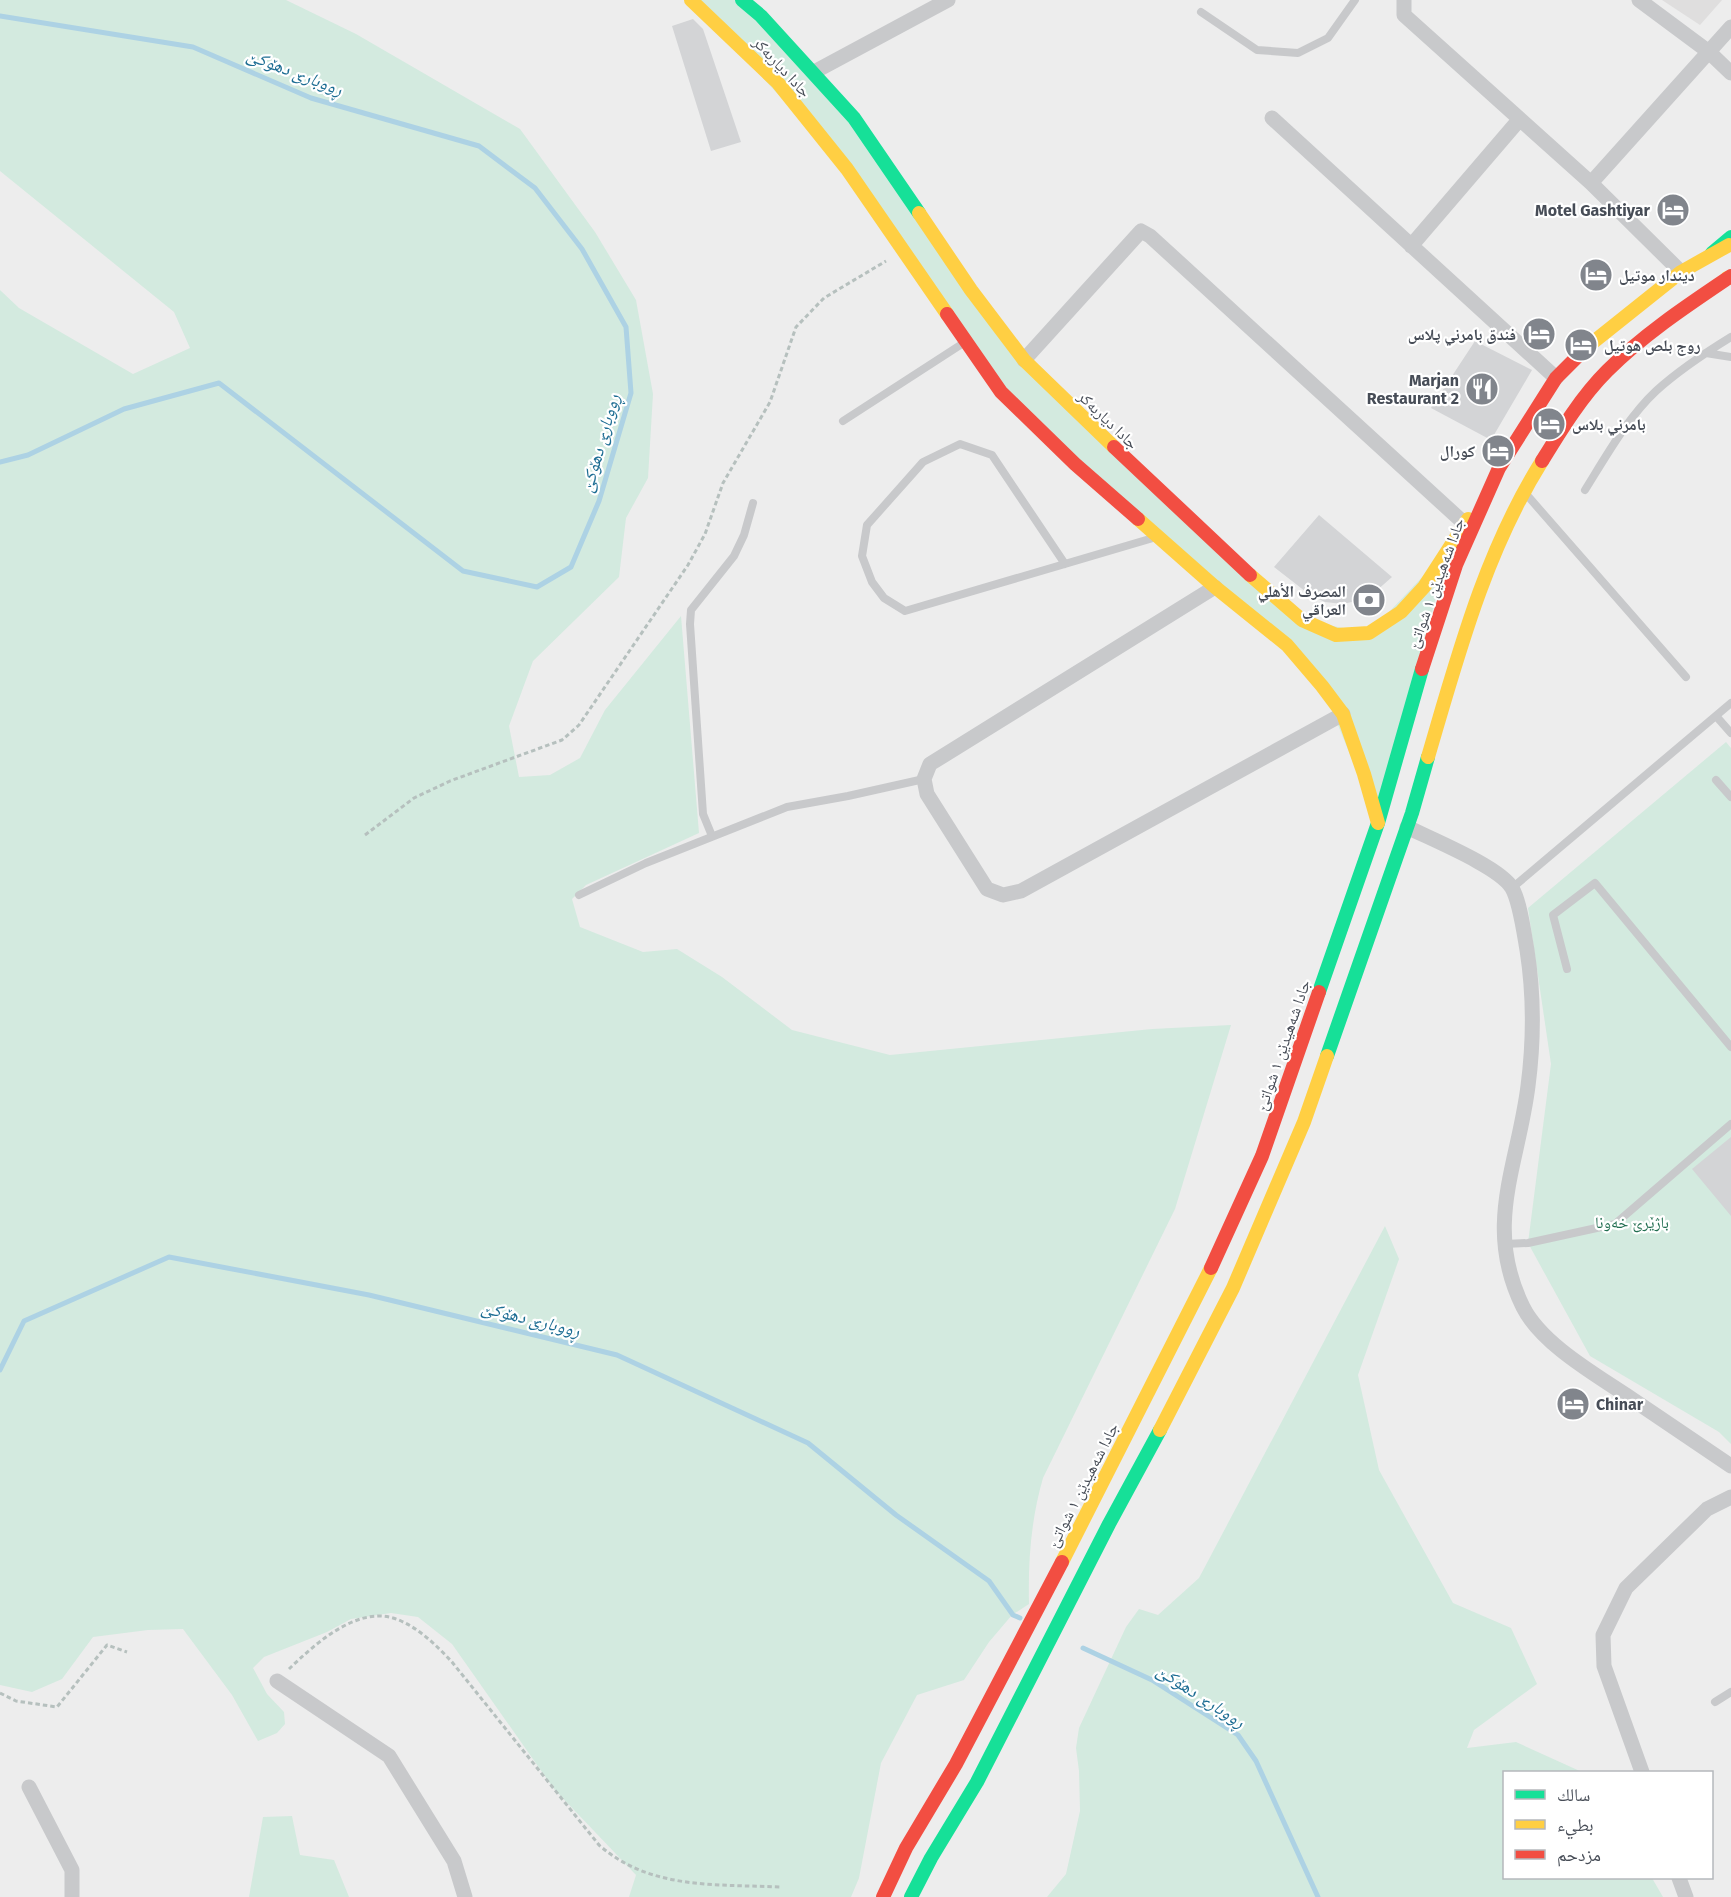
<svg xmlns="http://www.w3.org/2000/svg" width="1731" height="1897" viewBox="0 0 1731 1897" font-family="'Fira Sans','Noto Naskh Arabic',sans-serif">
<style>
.education{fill:#dfdede}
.green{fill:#d3eadf}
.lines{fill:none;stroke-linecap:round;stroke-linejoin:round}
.stream{stroke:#add2e4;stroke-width:5}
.building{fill:#d3d4d6}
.path{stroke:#b6c0be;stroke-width:3;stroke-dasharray:4.5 3;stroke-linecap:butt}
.lane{stroke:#c8c9cb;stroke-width:8}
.street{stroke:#c8c9cb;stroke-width:15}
.fast{stroke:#16e098;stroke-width:14}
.slow{stroke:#ffcf43;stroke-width:14}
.jam{stroke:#f24e42;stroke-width:14}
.labels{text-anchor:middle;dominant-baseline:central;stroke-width:4.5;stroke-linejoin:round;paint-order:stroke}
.street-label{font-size:16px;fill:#474d57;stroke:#fff}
.poi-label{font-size:16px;font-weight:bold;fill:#474d57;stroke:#fff;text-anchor:end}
.park-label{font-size:16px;fill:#216e50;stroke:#fff}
.water-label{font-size:18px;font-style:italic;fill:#1d6d93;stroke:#fff}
</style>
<rect width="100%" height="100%" fill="#ededed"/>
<path class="education" d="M1662,0H1722L1700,25Z"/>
<path class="green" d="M0,0H286L356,34L520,129L595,232L636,300L653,394L648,478L626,518L619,577L533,661L509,726L519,777L550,775L580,758L605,710L681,616L699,833L586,885L572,899L580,927L643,952L677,949L722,977L792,1030L890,1055L1152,1029L1231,1025L1175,1209L1043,1478C1031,1519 1028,1561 1029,1604L1012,1615L989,1642L964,1680L917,1695L881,1763L859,1878L851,1897H629L636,1875L554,1789L452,1644L418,1617L391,1613L351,1619L327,1632L264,1657L253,1668L267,1694L284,1712L285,1724L277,1733L258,1741L232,1695L183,1629L148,1630L93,1637L62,1679L32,1692L0,1685V290L19,308L133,374L190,348L174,312L0,171Z
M691,0H742L814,72L1024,360L1302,620L1369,633L1448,550L1378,823L1322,686L1001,392L847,169Z
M1726,742L1731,748V1444L1719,1432L1590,1356L1528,1243L1551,1064L1528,908Z
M1385,1226L1399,1259L1358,1375L1379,1470L1453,1603L1511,1628L1537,1684L1474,1730L1467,1748L1516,1742L1582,1772H1504V1878H1652L1663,1897H1047L1066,1874L1080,1811L1079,1771L1076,1748L1079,1728L1126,1627L1139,1609L1158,1615L1199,1578Z
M292,1816L300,1855L334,1860L349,1897H249L263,1817Z"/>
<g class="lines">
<path class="stream" d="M0,16L193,47L311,98L479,146L535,188L582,249L626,327L631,393L599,501L571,567L537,587L463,571L219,383L124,409L28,455L0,462
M0,1370L24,1321L169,1257L369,1295L617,1355L808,1443L896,1515L989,1581L1013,1615L1020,1618
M1083,1648L1152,1680L1238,1735L1256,1761L1318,1897"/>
</g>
<path class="building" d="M693,19L703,29L741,142L711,151L672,26Z
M1475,341L1532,370L1491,440L1431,408Z
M1319,515L1392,577L1375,592L1360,600L1343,604L1325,602L1310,595L1274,567Z
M1731,1137V1216L1692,1169Z"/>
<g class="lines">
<path class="path" d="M365,835L414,798L450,781L562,740L579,725L688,565L705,534L723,483L770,402L796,327L824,298L886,261
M289,1669C314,1645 355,1607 393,1618C416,1625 436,1645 452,1662L599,1845C650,1890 716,1884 780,1887
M0,1693L16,1701L57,1707L107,1645L127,1652"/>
<path class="lane" d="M1201,12L1257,50L1298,53L1328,38L1355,0
M1706,353L1731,357
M843,421L965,342
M1585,490C1605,458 1628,417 1656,391C1678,371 1705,353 1731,337
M1526,494L1686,677
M1065,564L992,455L960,444L923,462L867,525L862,556L872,582L884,598L905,611L1153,538
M1716,716L1731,733
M1716,780L1731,797
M712,836L703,814L690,624L691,610L734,556L744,535L753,503
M1512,888L1731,703
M579,895L646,863L787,807L848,796L924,779
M1567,969L1553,915L1595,883L1731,1047
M1505,1244L1528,1243L1615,1224L1731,1124
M1715,1702L1731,1692"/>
<path class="street" d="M1404,0V15L1591,183L1681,272
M1639,0L1709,52L1731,73
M814,72L948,0
M1272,118L1556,378
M1591,183L1731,27
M1411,246L1519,120
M1024,360L1141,231L1150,236L1465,524
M1215,587L930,764L924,779L927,794L987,889L1003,895L1021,891L1343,714
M1407,827C1431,839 1500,867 1512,888C1520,902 1524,933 1527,950C1534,995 1534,1040 1528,1086C1518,1166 1483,1226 1523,1307C1541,1343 1593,1373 1626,1395C1661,1419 1696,1442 1731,1466
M277,1681L389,1756L454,1861L465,1897
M1642,1772L1604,1666L1603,1635L1626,1588L1707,1509L1731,1497
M29,1787L72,1870V1897
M1679,1878L1686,1897"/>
<path class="fast" d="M742,0L761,16L854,118L919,213
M1712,253L1731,237
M1319,992L1378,823L1422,669
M1327,1056L1412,813L1428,757
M911,1897L931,1858L977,1782L1109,1524L1160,1430"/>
<path class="slow" d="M691,0L778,83L847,169L947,314
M919,213L971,290L1024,360L1114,447
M1727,278L1731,277
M1587,347L1681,272L1729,245
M1138,519L1215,587L1287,645L1322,686L1343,714L1364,774L1378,823
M1250,575L1302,620L1336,635L1369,633L1401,612L1424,587L1468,519
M1428,757C1458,655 1485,552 1542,461
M1160,1430L1233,1288L1304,1122L1327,1056
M1062,1562L1211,1268"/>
<path class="jam" d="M947,314L1001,392L1075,464L1138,519
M1114,447L1250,575
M1542,461C1561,430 1581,397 1607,371C1644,334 1688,305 1731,276
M1422,669L1456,565L1499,468L1556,378L1587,347
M1211,1268L1262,1156L1319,992
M883,1897L906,1848L956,1764L1062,1562"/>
</g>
<defs>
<symbol id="hotel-disc" viewBox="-11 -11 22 22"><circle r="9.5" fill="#81858c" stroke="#fff"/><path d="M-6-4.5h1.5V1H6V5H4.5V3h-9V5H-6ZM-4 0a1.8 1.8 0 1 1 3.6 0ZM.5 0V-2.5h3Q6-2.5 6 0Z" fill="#fff"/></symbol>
<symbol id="restaurant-disc" viewBox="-11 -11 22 22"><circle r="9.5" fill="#81858c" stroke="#fff"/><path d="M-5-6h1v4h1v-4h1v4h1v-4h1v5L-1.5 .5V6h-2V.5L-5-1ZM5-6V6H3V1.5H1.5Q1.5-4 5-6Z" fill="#fff"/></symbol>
<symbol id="bank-disc" viewBox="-11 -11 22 22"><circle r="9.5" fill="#81858c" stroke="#fff"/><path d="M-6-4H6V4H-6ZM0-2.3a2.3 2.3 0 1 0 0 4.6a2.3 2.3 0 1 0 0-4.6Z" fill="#fff"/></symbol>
</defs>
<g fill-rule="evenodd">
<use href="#hotel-disc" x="1654" y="191" width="38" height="38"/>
<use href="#hotel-disc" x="1577" y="256" width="38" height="38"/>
<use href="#hotel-disc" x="1520" y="315" width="38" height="38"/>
<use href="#hotel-disc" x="1562" y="326" width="38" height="38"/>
<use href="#restaurant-disc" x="1463" y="370" width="38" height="38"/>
<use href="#hotel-disc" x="1530" y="405" width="38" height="38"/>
<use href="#hotel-disc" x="1479" y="432" width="38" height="38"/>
<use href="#bank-disc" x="1350" y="581" width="38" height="38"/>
<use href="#hotel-disc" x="1554" y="1385" width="38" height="38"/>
</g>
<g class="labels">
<g class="street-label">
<text transform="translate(782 67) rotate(47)">جادا دیاربه‌كر</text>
<text transform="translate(1108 420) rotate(44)">جادا دیاربه‌كر</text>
<text transform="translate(1436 583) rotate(-70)">جادا شەهیدێن ١ شواتێ</text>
<text transform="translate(1283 1045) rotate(-71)">جادا شەهیدێن ١ شواتێ</text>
<text transform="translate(1083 1485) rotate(-63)">جادا شەهیدێن ١ شواتێ</text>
</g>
<g class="poi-label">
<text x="1650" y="210">Motel Gashtiyar</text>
<text x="1619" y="275" text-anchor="start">ديندار موتيل</text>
<text x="1516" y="334">فندق بامرني پلاس</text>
<text x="1604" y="345" text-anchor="start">روج بلص هوتيل</text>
<text x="1459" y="380">Marjan<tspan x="1459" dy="18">Restaurant 2</tspan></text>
<text x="1572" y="424" text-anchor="start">بامرني بلاس</text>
<text x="1475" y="451">كورال</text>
<text x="1346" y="591">المصرف الأهلي<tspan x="1346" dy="18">العراقي</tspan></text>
<text x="1596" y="1404" text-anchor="start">Chinar</text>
</g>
<g class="park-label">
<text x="1632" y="1222">باژێرێ خه‌ونا</text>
</g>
<g class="water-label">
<text transform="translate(295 72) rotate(21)">ڕووبارێ دهۆكێ</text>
<text transform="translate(600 443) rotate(-74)">ڕووبارێ دهۆكێ</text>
<text transform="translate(531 1319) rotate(14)">ڕووبارێ دهۆكێ</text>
<text transform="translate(1201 1696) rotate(33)">ڕووبارێ دهۆكێ</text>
</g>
</g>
<rect x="1503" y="1771" width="210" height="108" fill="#ffffff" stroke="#b5b8bc" stroke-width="1.5"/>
<rect x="1515" y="1790" width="30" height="9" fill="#16e098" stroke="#b5b8bc" stroke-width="1.5"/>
<text x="1557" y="1801" font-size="18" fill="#474d57">سالك</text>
<rect x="1515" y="1820" width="30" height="9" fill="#ffcf43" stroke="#b5b8bc" stroke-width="1.5"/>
<text x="1557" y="1831" font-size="18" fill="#474d57">بطيء</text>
<rect x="1515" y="1850" width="30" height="9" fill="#f24e42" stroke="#b5b8bc" stroke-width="1.5"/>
<text x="1557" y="1861" font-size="18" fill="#474d57">مزدحم</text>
</svg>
